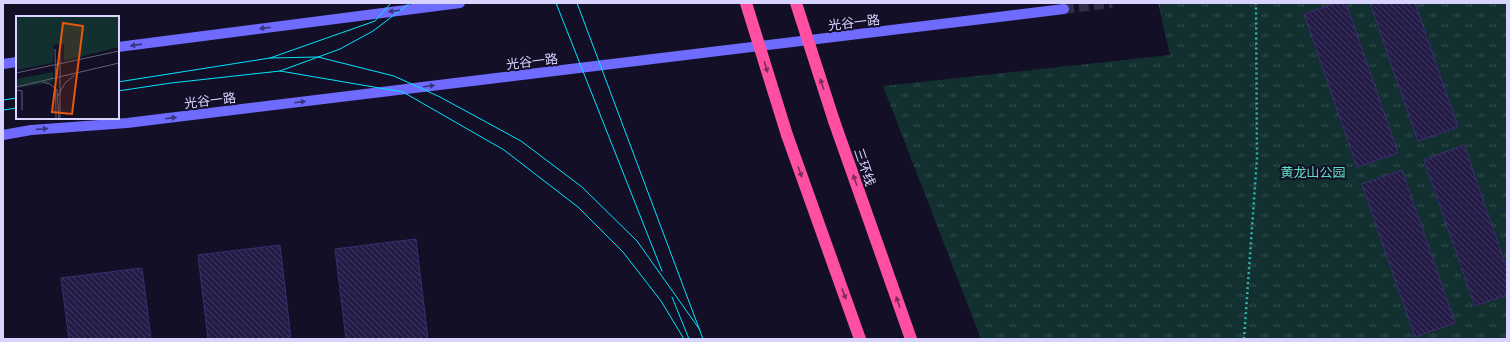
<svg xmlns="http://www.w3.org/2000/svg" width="1510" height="342" viewBox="0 0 1510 342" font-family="'DM Sans','Noto Sans SC',sans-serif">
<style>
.park{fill:url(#park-tufts)}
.building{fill:url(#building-back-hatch);stroke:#3b2d73}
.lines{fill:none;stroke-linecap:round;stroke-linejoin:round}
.secondary-tunnel{stroke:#312d47;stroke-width:10;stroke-dasharray:10 5;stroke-linecap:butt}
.path{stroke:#2fb8b0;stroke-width:2.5;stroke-dasharray:2 3;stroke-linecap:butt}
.secondary{stroke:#6f6bff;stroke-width:10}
.highway{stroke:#ff4fa3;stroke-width:12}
.tram{stroke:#00e5ff;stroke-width:1}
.highway-bridge{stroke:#ff4fa3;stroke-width:12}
.oneway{fill:#38347d}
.oneway2{fill:#7d2c5e}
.labels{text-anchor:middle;stroke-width:4;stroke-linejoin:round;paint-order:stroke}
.street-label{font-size:13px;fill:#d9d4ff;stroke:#130f26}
.park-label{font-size:13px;fill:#5fe0c0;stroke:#130f26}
.inset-road{fill:none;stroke:#625e7d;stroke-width:1}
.view{fill:#e8590c;fill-opacity:0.15;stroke:#e8590c;stroke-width:2}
.inset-edge{fill:none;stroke:#d9d4ff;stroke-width:2}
</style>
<defs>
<pattern id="park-tufts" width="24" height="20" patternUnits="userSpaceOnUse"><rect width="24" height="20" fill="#12302f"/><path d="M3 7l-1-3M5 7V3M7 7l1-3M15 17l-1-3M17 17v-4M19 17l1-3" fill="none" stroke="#344d4e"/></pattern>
<pattern id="building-back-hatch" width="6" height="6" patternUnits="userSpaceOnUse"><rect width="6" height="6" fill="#241b47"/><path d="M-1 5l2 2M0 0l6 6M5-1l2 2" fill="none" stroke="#433b63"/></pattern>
</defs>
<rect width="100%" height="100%" fill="#130f26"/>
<polygon class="park" points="1158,3 1507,3 1507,339 981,339 883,86 1170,55"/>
<g class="building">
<polygon points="1336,3 1346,3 1398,153 1357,167 1304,14"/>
<polygon points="1370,3 1415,3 1458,127 1418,141"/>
<polygon points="1464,145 1507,269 1507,295 1475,306 1424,160"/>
<polygon points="1402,170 1455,323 1415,337 1362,184"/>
<polygon points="416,239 428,339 346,339 335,249"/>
<polygon points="280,245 291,339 208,339 198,255"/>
<polygon points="142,268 151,339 69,339 61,278"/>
</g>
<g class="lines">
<polyline class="secondary-tunnel" points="1064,9 1112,3"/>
<polyline class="path" points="1244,339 1257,158 1256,3"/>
<g class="secondary">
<polyline points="118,47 460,3"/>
<polyline points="3,64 17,62"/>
<polyline points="3,135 31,130 127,123 1064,9"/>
</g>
<g class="highway">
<polyline points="834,121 911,339"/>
<polyline points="787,135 860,339"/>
</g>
<g class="tram">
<polyline points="556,3 662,271"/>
<polyline points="577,3 703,339"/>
<polyline points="270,58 318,57 394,76 440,97 521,141 582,187 637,241 700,330"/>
<polyline points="280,71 403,92 504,150 578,207 623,252 661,301 684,339"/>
<polyline points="118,82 270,58 375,21 391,3"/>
<polyline points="118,91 171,83 280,71 340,49 373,31 410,3"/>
<polyline points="3,100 17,98"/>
<polyline points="3,110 17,108"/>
<polyline points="672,297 689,339"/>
</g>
<g class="highway-bridge">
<polyline points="746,3 787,135"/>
<polyline points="796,3 834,121"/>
</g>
</g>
<defs><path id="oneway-solid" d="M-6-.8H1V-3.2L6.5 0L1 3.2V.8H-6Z"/></defs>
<g class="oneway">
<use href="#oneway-solid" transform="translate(394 11) rotate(173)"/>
<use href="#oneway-solid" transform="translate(265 28) rotate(173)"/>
<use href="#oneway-solid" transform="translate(136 45) rotate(172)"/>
<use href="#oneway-solid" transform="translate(429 86) rotate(-7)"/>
<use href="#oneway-solid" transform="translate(300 102) rotate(-7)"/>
<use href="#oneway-solid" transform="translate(171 118) rotate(-7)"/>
<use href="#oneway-solid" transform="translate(42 129) rotate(-4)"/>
</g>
<g class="oneway2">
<use href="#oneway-solid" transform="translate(766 67) rotate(73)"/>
<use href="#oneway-solid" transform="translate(822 84) rotate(-108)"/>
<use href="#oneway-solid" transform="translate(800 172) rotate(70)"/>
<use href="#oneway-solid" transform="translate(855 180) rotate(-109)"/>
<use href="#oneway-solid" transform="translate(844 294) rotate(70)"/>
<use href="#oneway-solid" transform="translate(898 302) rotate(-109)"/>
</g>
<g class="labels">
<g class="street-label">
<text transform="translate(854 22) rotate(-7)" y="5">光谷一路</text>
<text transform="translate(532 61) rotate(-7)" y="5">光谷一路</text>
<text transform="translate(210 100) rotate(-7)" y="5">光谷一路</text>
<text transform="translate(865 167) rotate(71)" y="5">三环线</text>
</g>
<g class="park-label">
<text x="1313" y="177">黄龙山公园</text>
</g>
</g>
<g transform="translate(16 16)">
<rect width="103" height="103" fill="#130f26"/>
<path d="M0,0H103V31L48,45V28L38,29L37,47L0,54ZM37,56V66L0,72V63Z" fill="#12302f"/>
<path class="inset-road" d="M39,33L40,103M0,57L103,35M27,66L34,68L41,74L43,103M0,71L103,47M0,74L6,75V94M42,80L49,67L59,59M44,103V33"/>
<path class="view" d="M47,7L67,10L56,98L36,96Z"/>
<rect width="103" height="103" class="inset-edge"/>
</g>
<rect width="1510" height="342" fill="none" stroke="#d9d4ff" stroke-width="8"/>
</svg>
